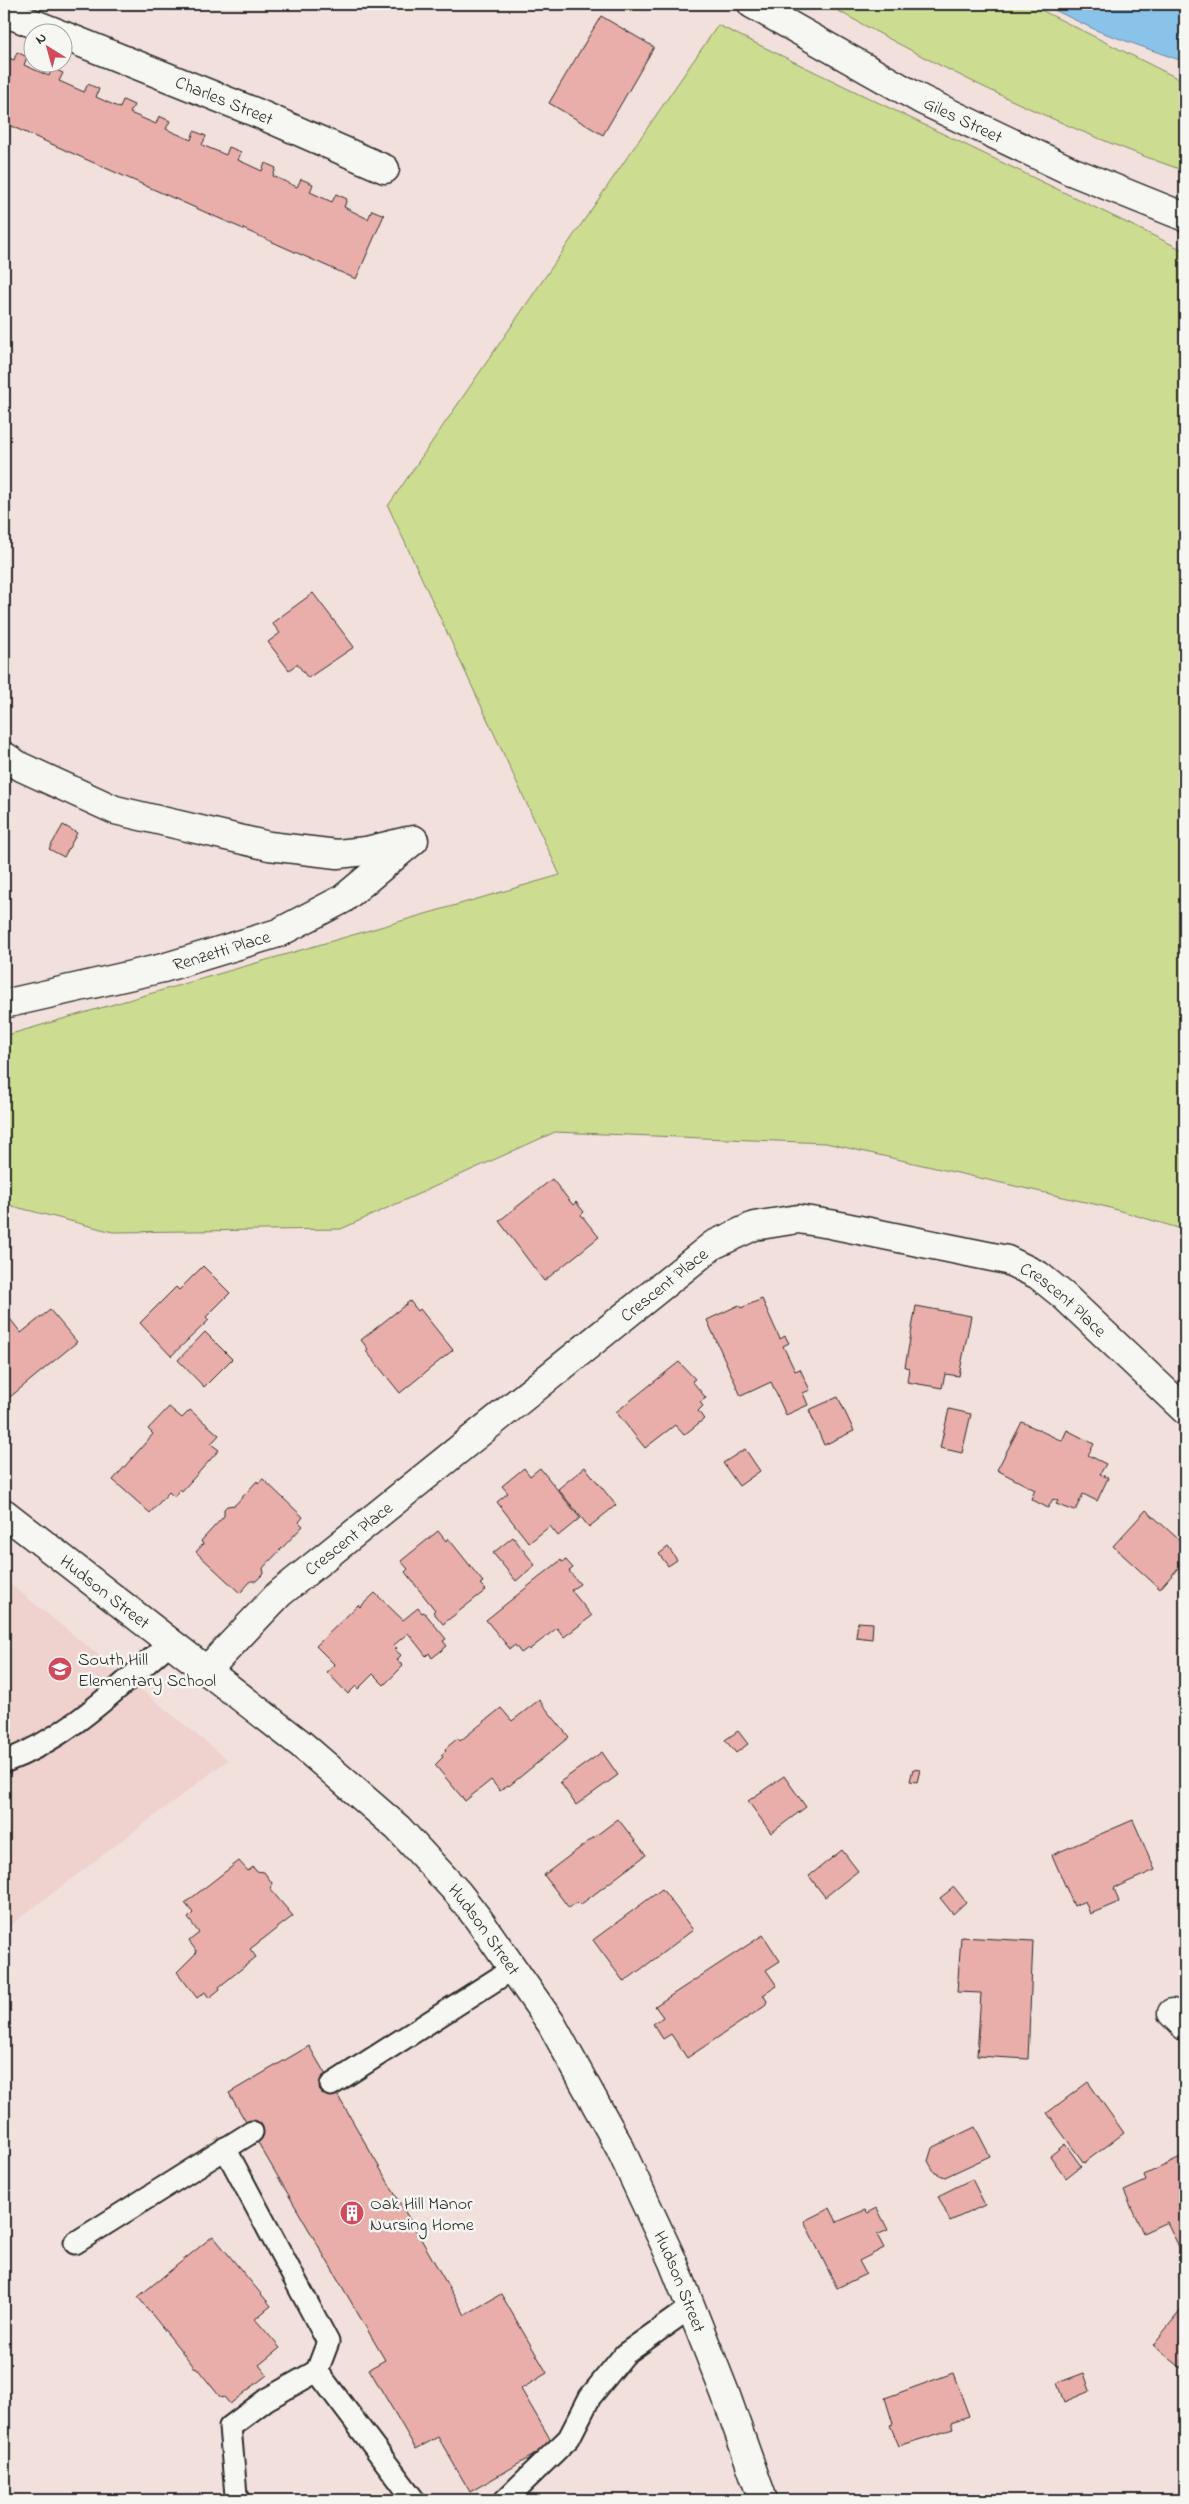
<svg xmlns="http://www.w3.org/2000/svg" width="1189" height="2504" viewBox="0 0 1189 2504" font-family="'Indie Flower',sans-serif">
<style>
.built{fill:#efd1cd}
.green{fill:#ccdd91;stroke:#7c845e}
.water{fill:#8ac3e9;stroke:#64869d}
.building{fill:#e9aeaa;stroke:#2b2b2b}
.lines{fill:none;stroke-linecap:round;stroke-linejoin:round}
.service-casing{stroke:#2b2b2b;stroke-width:25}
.minor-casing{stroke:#2b2b2b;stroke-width:31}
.tertiary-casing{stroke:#2b2b2b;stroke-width:31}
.service{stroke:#f6f6f2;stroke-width:21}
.minor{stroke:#f6f6f2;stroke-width:28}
.tertiary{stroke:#f6f6f2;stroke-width:28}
.labels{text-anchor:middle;stroke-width:5;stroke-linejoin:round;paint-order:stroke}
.street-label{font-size:18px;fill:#2b2b2b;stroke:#f6f6f2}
.poi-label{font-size:18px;fill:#2b2b2b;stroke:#f6f6f2;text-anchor:start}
</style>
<rect width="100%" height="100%" fill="#f2e0dc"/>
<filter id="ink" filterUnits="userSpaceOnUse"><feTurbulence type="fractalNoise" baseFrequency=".02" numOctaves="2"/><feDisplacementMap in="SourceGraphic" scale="10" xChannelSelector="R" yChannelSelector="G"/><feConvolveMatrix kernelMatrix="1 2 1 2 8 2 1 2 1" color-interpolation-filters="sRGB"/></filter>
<g filter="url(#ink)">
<polygon class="built" points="4,1579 228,1760 4,1930"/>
<g class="green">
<path d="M826,4H1029L1185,82V171C1061,128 941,69 826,4Z"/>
<polygon points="718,25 1185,251 1185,1230 1107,1207 826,1143 555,1132 341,1229 113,1232 4,1204 4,1036 560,875 388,506"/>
</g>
<polygon class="water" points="1042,4 1185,4 1185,62 1098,31"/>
<g class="building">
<polygon points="601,16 654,47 603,135 549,103"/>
<polygon points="17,52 27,57 24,65 49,76 52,68 63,73 59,81 84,92 88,84 99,89 96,97 120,108 123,100 134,105 130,113 156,124 159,116 170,121 166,129 191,140 194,131 206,136 202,145 226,155 229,147 241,152 238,160 262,171 265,163 276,168 273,176 297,187 301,179 313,184 310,192 332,202 336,194 347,199 344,207 368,219 372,210 384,215 356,279 4,123 4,56 14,60"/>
<polygon points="313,593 354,647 308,678 297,664 289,670 268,642 280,633 272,623"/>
<polygon points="63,825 77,833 64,857 49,849"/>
<polygon points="552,1179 573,1205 576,1202 584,1212 581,1215 599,1237 544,1281 499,1221"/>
<polygon points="203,1266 230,1293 206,1317 209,1320 171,1356 140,1323 176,1287 179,1290"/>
<polygon points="762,1299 780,1339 785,1336 789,1343 783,1346 795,1371 800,1369 810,1390 803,1393 808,1405 786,1415 771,1382 741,1396 707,1320 739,1305 741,1308"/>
<polygon points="410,1301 418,1311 420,1309 453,1350 400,1393 366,1351 368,1349 361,1340"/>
<polygon points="916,1306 971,1316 959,1376 945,1374 942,1388 907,1382 909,1368 905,1367"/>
<polygon points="50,1310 77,1342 10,1397 4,1389 4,1311 21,1333"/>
<polygon points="205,1332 232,1359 204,1387 178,1360"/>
<polygon points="679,1362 695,1379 692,1381 706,1398 700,1402 703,1406 698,1411 704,1419 684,1435 675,1425 645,1448 616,1412"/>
<polygon points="838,1397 854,1431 824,1445 809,1410"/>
<polygon points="169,1407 182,1418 190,1410 219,1435 211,1444 219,1450 182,1491 180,1489 174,1497 169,1492 150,1513 113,1480 153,1434 148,1429"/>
<polygon points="949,1409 971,1414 962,1453 940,1448"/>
<polygon points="1022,1422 1062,1441 1067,1430 1094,1444 1088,1455 1106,1464 1100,1474 1108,1478 1097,1501 1083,1494 1075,1511 1056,1504 1058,1501 1053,1499 1048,1508 1031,1499 1035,1490 997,1470"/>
<polygon points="745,1449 760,1471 739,1486 723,1463"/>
<polygon points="585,1467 616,1505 589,1527 558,1489"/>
<polygon points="524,1468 530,1476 540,1468 580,1518 558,1536 550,1526 529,1543 497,1502 508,1493 502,1486"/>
<polygon points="263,1479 303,1517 299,1522 303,1526 263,1568 264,1573 256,1581 251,1581 240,1593 196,1552 203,1544 201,1541 224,1516 224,1509 227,1506 235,1505 257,1481 258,1483"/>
<polygon points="1146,1510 1185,1545 1185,1560 1160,1589 1113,1546"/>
<polygon points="438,1531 446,1541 448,1538 483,1582 480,1584 486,1590 443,1624 433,1612 435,1610 405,1572 408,1569 401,1561"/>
<polygon points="513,1537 535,1565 516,1581 493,1553"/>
<polygon points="668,1547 677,1560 668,1566 659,1554"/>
<polygon points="561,1560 562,1562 566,1560 573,1568 569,1571 580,1584 571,1590 592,1616 564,1637 557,1628 529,1650 528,1648 521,1653 515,1645 510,1649 486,1620"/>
<polygon points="375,1593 403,1620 418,1608 422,1613 424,1612 446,1639 443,1641 447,1646 432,1658 429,1653 426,1656 408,1633 394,1645 397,1648 395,1650 401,1655 397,1660 403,1666 384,1685 373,1674 358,1689 356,1686 348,1694 327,1672 335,1665 316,1646 358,1605 360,1607"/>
<polygon points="858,1622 873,1623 872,1639 856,1637"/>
<polygon points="539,1700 569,1737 509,1786 508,1785 500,1791 491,1780 465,1801 435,1765 443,1757 441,1755 446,1751 445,1749 458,1738 460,1741 501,1708 512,1721"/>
<polygon points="738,1731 748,1744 736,1753 725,1740"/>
<polygon points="602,1752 618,1775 576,1805 560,1782"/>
<polygon points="913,1769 920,1770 917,1782 910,1781"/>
<polygon points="784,1776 806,1807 771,1833 748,1801"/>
<polygon points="618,1819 646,1855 580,1905 577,1902 569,1908 544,1875"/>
<polygon points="1133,1820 1155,1870 1114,1888 1119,1902 1090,1914 1085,1901 1074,1906 1052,1855"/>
<polygon points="842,1850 858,1871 825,1897 809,1876"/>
<polygon points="239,1861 248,1871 253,1867 256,1871 264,1872 272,1883 271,1890 293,1916 250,1949 256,1957 219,1987 220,1989 209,1998 205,1992 197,1998 177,1972 197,1952 189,1941 199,1933 188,1918 193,1913 185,1903"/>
<polygon points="954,1887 966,1902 953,1914 940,1898"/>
<polygon points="662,1889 693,1930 624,1982 593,1940"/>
<polygon points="763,1935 780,1961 766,1970 777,1986 763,1995 767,2001 765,2006 687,2058 671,2034 663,2039 653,2024 663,2017 655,2006"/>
<polygon points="961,1937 1033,1941 1028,2059 977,2056 981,1993 957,1992"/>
<polygon points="309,2046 465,2315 501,2294 547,2373 521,2389 553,2444 470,2492 438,2437 416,2449 369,2369 385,2360 229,2093"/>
<polygon points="1088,2082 1124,2133 1084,2163 1047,2113"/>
<polygon points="975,2127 990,2156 945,2177 935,2173 928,2161 932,2148"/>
<polygon points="1065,2144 1081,2166 1066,2178 1050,2156"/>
<polygon points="1185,2156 1185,2252 1182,2253 1167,2222 1143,2233 1124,2191 1146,2181 1144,2175"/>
<polygon points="972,2179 985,2205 950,2221 938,2196"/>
<polygon points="830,2208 837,2222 865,2210 868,2213 877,2208 888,2230 877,2235 884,2248 859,2261 866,2274 837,2288 804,2221"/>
<polygon points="213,2236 271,2306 255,2319 280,2348 259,2365 267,2375 230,2404 224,2397 221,2398 196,2367 195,2368 138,2297"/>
<polygon points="1185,2305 1185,2371 1153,2345"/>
<polygon points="953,2373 969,2416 951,2422 953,2429 899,2446 890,2425 893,2424 885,2398"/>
<polygon points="1084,2373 1090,2391 1064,2402 1057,2383"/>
</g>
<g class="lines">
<defs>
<g id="service">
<path d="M4,1762C69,1738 118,1687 170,1643"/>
<polyline points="331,2085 514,1968"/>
<polyline points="225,2148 328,2342 317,2371 414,2500"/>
<polyline points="75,2243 252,2132"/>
<polyline points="240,2500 236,2495 230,2427 267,2399 317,2371"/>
<polyline points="505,2500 569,2438 590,2397 625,2354 691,2307"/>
</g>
<g id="minor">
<polyline points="4,12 55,32"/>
<path id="s1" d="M62,35L257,113L385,169"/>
<polyline points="4,756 19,766 115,810 269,846 337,854 366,851 407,841"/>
<path id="s2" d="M4,1004L163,968L278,933L343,899L414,840"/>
<path id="s3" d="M206,1671L279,1594L713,1245L754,1226L798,1219L830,1224L1007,1260L1038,1275L1064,1296L1185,1410"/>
<polyline points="1172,2013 1185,2026"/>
</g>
<g id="tertiary">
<path id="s4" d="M752,4L922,100L1071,171L1185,217"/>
<path id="s5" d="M4,1513L301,1744L398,1828L458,1893L479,1920L551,2023L620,2148L673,2262L725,2393L763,2500"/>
</g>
</defs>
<use href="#service" class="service-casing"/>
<use href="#minor" class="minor-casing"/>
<use href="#tertiary" class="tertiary-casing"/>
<use href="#service" class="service"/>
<use href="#minor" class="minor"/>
<use href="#tertiary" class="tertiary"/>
</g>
</g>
<defs>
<symbol id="school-disc" viewBox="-11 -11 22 22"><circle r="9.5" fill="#d1495b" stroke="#f6f6f2"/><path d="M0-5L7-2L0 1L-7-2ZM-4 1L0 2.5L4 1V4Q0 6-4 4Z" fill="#fff"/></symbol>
<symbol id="building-disc" viewBox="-11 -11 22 22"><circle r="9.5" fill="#d1495b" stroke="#f6f6f2"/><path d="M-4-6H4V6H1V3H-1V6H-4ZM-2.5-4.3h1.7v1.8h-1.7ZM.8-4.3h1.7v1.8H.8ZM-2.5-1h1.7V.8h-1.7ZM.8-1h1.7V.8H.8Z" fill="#fff"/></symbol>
</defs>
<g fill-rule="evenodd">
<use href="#school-disc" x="46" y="1655" width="28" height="28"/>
<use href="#building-disc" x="338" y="2199" width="28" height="28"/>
</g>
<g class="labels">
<g class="street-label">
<text dy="6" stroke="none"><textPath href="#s1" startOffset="175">Charles Street</textPath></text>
<text dy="6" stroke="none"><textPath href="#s4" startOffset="241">Giles Street</textPath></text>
<text dy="6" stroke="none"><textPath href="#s2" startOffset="224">Renzetti Place</textPath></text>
<text dy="6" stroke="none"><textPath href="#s3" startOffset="600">Crescent Place</textPath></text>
<text dy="6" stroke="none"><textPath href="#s3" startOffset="1035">Crescent Place</textPath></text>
<text dy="6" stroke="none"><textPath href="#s3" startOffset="195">Crescent Place</textPath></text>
<text dy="6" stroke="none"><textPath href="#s5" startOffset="128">Hudson Street</textPath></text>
<text dy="6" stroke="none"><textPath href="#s5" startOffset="638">Hudson Street</textPath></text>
<text dy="6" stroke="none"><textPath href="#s5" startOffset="1042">Hudson Street</textPath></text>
</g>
<g class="poi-label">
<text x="78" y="1665">South Hill<tspan x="78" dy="21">Elementary School</tspan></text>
<text x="370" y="2209">Oak Hill Manor<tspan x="370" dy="21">Nursing Home</tspan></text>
</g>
</g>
<rect width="1189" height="2504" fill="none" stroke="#f6f6f2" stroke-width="20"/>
<rect x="10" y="10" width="1169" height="2484" fill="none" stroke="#2b2b2b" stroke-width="2" filter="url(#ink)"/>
<g transform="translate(48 48) rotate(323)"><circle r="24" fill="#f6f6f2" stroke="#a5a5a2"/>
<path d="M0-4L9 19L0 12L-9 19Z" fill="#d1495b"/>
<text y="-8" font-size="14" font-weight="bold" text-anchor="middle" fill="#2b2b2b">N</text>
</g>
</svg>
